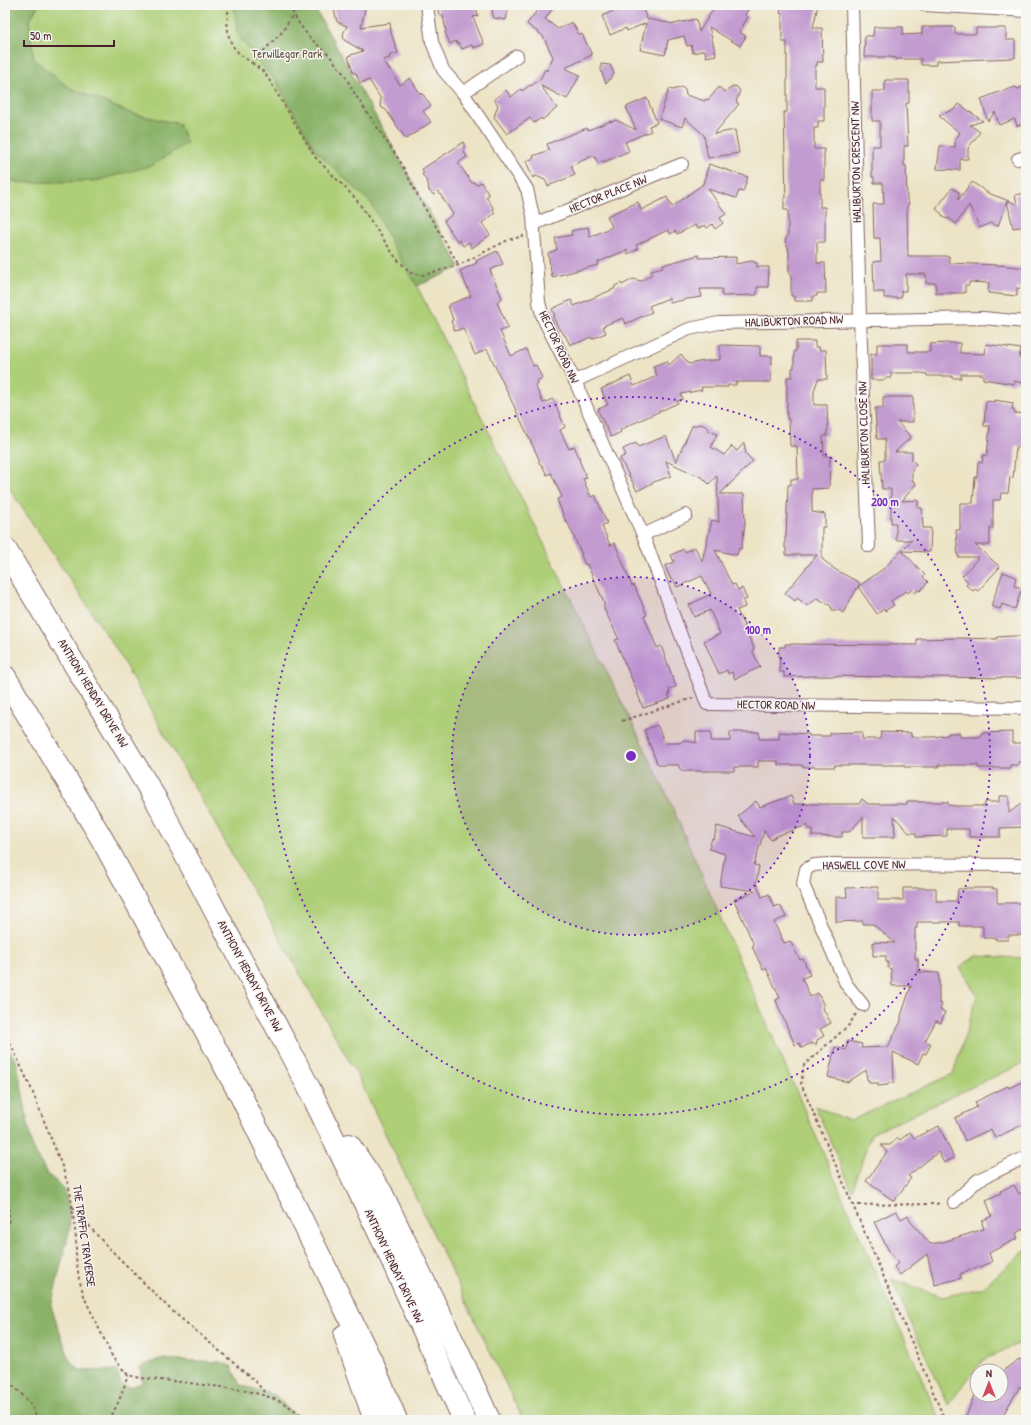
<svg xmlns="http://www.w3.org/2000/svg" width="1031" height="1425" viewBox="0 0 1031 1425" font-family="'Patrick Hand',sans-serif">
<style>
.green{fill:#aecf78;stroke:#7c7752}
.forest{fill:#8ab268;stroke:#6a684a}
.building{fill:#c29bd0}
.lines{fill:none;stroke-linecap:round;stroke-linejoin:round}
.minor-casing{stroke:#836461;stroke-width:14}
.motorway-casing{stroke:#836461;stroke-width:24}
.path{stroke:#836461;stroke-width:2;stroke-dasharray:3 3;stroke-linecap:butt}
.minor{stroke:#fff;stroke-width:12}
.motorway{stroke:#fff;stroke-width:22}
.ring{fill:none;stroke:#7b2cbf;stroke-width:2;stroke-dasharray:2 4}
.labels{text-anchor:middle;stroke-width:3;stroke-linejoin:round;paint-order:stroke}
.park-label{font-size:12px;fill:#685442;stroke:#f6f6f2}
.street-label{font-size:12px;fill:#4a1f2b;stroke:#f6f6f2}
.centre{fill:#7b2cbf;stroke:#f6f6f2;stroke-width:2}
.ring-label{font-size:12px;text-anchor:middle;font-weight:bold;fill:#7b2cbf;stroke:#f6f6f2;stroke-width:3;stroke-linejoin:round;paint-order:stroke}
</style>
<rect width="100%" height="100%" fill="#f6f6f2"/>
<filter id="ink" filterUnits="userSpaceOnUse"><feTurbulence type="fractalNoise" baseFrequency=".025" numOctaves="2"/><feDisplacementMap in="SourceGraphic" scale="8" xChannelSelector="R" yChannelSelector="G"/><feConvolveMatrix kernelMatrix="1 2 1 2 8 2 1 2 1" color-interpolation-filters="sRGB"/></filter>
<filter id="wash" filterUnits="userSpaceOnUse"><feTurbulence type="fractalNoise" baseFrequency=".012" numOctaves="4" result="noise"/><feDisplacementMap in="SourceGraphic" scale="16" xChannelSelector="R" yChannelSelector="G"/><feGaussianBlur stdDeviation="0.9" result="paint"/><feColorMatrix in="noise" values="0 0 0 0 0 0 0 0 0 0 0 0 0 0 0 0 0 1.4 0 .05"/><feComposite in="paint" operator="in"/></filter>
<g filter="url(#wash)">
<rect width="100%" height="100%" fill="#ede4c6"/>
<g class="green">
<polygon points="40,5 313,5 460,267 417,286 662,784 940,1420 523,1420 356,1073 116,649 5,482 5,179 22,183 179,124 130,113 68,87 34,60 29,21 38,6"/>
<polygon points="976,956 1026,958 1026,1062 871,1134 852,1191 815,1106 850,1121 953,1074 977,996 960,967"/>
<polygon points="1026,1250 1026,1340 983,1360 948,1405 891,1279 942,1297 982,1288"/>
</g>
<g class="forest">
<polygon points="5,5 40,5 37,6 29,21 34,60 68,87 130,113 179,124 187,143 153,165 96,181 22,183 5,179"/>
<polygon points="234,5 313,5 460,267 417,286 392,244 371,203 315,150 276,81 257,61 237,33"/>
<polygon points="5,1046 7,1047 17,1062 32,1146 47,1174 63,1187 69,1207 70,1228 51,1306 70,1361 81,1371 116,1370 122,1385 130,1387 142,1383 140,1367 160,1359 221,1362 231,1366 240,1385 275,1395 299,1420 5,1420"/>
</g>
<g id="blocks">
<g class="building">
<polygon points="333,5 366,5 361,27 390,23 391,33 398,53 389,56 390,58 383,60 400,85 410,78 421,95 422,93 431,106 423,111 431,122 406,139 386,110 381,107 380,103 381,99 369,80 360,83 356,73 353,73 348,56 363,51 344,40 343,34 347,26 337,22"/>
<polygon points="437,5 476,5 478,16 473,17 484,44 473,48 472,45 462,49 459,43 457,44 456,41 450,44 445,32 446,31 443,15 439,15"/>
<polygon points="494,5 509,5 506,20 494,18 492,12"/>
<polygon points="541,5 555,5 545,19 558,29 572,22 579,35 582,34 592,55 565,68 580,75 567,99 541,86 557,108 542,120 541,118 534,123 530,118 507,134 494,117 498,105 494,99 506,90 511,97 521,89 522,91 530,85 531,86 541,78 545,69 547,71 553,57 543,36 527,24"/>
<polygon points="627,5 641,5 647,19 674,24 696,19 699,32 716,5 739,5 748,10 745,15 748,17 739,32 746,36 740,46 709,27 716,55 706,57 705,50 693,53 691,45 687,46 684,36 668,40 665,55 640,50 646,23 627,31 626,28 610,35 602,16"/>
<polygon points="782,5 818,5 813,28 822,28 823,62 817,62 817,66 815,66 815,87 824,87 824,121 818,121 818,128 814,128 814,149 824,149 824,180 820,180 820,207 825,207 825,242 817,242 817,263 825,263 826,293 817,293 817,296 813,296 813,301 794,301 794,296 791,296 791,273 789,273 789,253 788,247 785,242 786,238 788,236 788,210 784,210 784,198 786,198 784,112 787,112 787,42 782,42 782,14 780,13"/>
<polygon points="874,27 903,27 903,35 922,34 922,27 955,27 955,34 976,34 976,28 1006,28 1006,40 1015,40 1015,58 936,61 936,65 921,65 921,59 896,59 896,58 890,57 864,57 865,36 873,36"/>
<polygon points="601,64 610,65 614,74 606,84 601,70"/>
<polygon points="885,80 909,80 909,103 906,103 908,146 904,146 904,166 906,165 907,200 909,203 907,207 908,256 949,256 949,263 999,265 1026,268 1026,289 1017,288 1017,296 988,293 989,283 969,282 969,285 965,285 965,293 936,293 936,283 926,283 926,274 906,274 906,291 901,291 901,298 884,298 884,292 874,292 873,262 881,261 880,238 874,238 873,204 884,204 883,183 874,183 874,177 872,177 872,146 880,146 880,121 872,121 872,91 885,91"/>
<polygon points="734,86 737,87 740,91 736,102 739,104 714,134 735,130 739,153 708,158 704,135 685,118 682,127 659,119 669,89 673,90 682,87 685,90 686,95 705,101 706,99 708,100 719,87 725,92"/>
<polygon points="1026,86 1026,123 1017,126 1015,119 999,125 995,112 988,121 981,99 999,92 1016,87 1017,89"/>
<polygon points="647,98 657,123 649,126 651,131 625,142 629,151 604,162 604,161 598,163 594,155 571,166 575,175 548,186 545,180 536,176 533,178 526,161 534,158 533,156 549,150 547,144 587,128 588,130 611,121 611,122 616,120 636,130 626,107"/>
<polygon points="959,104 983,121 970,125 980,132 968,148 968,159 960,159 960,170 937,169 940,146 955,147 955,140 960,133 939,116 956,108"/>
<polygon points="464,142 464,152 467,157 458,163 472,183 474,182 476,185 481,182 489,195 486,197 494,209 493,210 495,213 482,223 490,235 472,248 469,242 463,246 459,240 457,241 444,221 453,214 438,191 434,195 429,191 428,183 422,174 424,173 422,169"/>
<polygon points="709,164 748,177 743,192 739,191 736,198 708,189 726,214 720,218 723,223 715,229 712,224 707,228 705,225 697,229 695,225 677,234 675,231 670,234 668,230 636,245 638,249 628,254 627,250 598,262 598,265 552,277 548,253 557,250 555,238 572,235 571,231 588,227 590,237 612,227 607,216 638,202 641,210 667,197 672,207 703,184"/>
<polygon points="972,182 988,193 1017,204 1015,195 1026,193 1026,226 1013,228 1007,201 998,226 990,223 980,228 969,205 956,224 950,219 944,218 941,213 936,209 952,188 959,192 958,200"/>
<polygon points="497,251 503,264 490,270 502,298 497,302 508,328 500,331 511,356 526,349 533,366 536,365 542,378 537,381 538,384 535,385 543,403 553,399 565,427 560,430 569,449 574,446 580,459 579,460 587,478 583,479 591,497 595,495 607,523 602,526 610,545 615,543 632,586 634,585 647,615 644,616 657,648 661,646 666,659 676,687 669,689 670,693 668,693 670,699 643,708 636,689 615,640 619,639 604,609 604,602 587,564 585,565 581,555 582,555 567,521 566,522 557,499 562,497 551,473 547,475 542,465 539,463 539,459 487,349 475,355 463,328 455,331 451,321 453,320 448,305 471,296 460,271 477,263 476,261"/>
<polygon points="699,255 699,258 736,257 736,264 751,261 757,263 757,267 769,267 768,287 757,287 757,295 722,296 722,289 700,289 702,297 687,299 670,303 669,298 649,306 652,312 625,324 623,318 603,326 606,333 592,339 591,337 577,343 576,342 570,345 565,335 564,335 561,330 560,331 553,317 555,316 552,309 571,300 574,306 614,289 615,286 621,283 622,285 633,279 641,281 652,274 651,270 663,267 662,265"/>
<polygon points="796,341 815,341 815,347 819,347 819,350 826,350 827,379 818,379 814,391 814,405 827,405 828,430 827,430 827,436 823,436 824,456 830,456 829,488 812,489 812,512 825,514 825,527 822,527 822,559 836,570 860,583 843,613 839,610 832,610 831,606 817,598 808,606 797,598 795,601 785,593 817,555 786,555 786,548 785,548 785,537 786,537 788,485 791,485 791,479 798,479 797,446 790,446 789,419 787,419 787,377 792,377 792,368 794,368 794,351 796,351"/>
<polygon points="947,343 960,343 960,353 985,354 986,344 1021,349 1019,358 1026,360 1023,383 1014,381 1014,384 983,379 983,374 961,374 961,378 952,378 952,376 927,376 927,374 921,373 891,373 891,378 885,378 885,380 871,380 871,354 877,354 877,344 908,344 908,352 930,352 930,344"/>
<polygon points="720,345 760,346 760,356 772,356 771,382 736,382 736,385 728,385 728,387 701,387 702,390 681,394 683,399 677,401 678,403 632,424 620,430 621,432 611,437 598,411 599,411 598,409 608,405 601,389 630,376 634,386 657,376 653,366 667,361 669,365 681,354 689,364 704,361 712,361 712,360 720,360"/>
<polygon points="883,397 913,397 913,422 897,422 911,437 895,452 912,452 912,460 916,464 912,469 912,480 916,484 902,501 918,500 918,508 922,508 923,528 931,528 930,552 902,551 925,575 923,577 928,582 920,591 918,590 915,593 911,590 908,593 906,591 891,601 894,605 885,611 884,609 877,614 858,587 883,569 912,540 896,540 896,523 891,523 891,489 882,489 880,460 885,460 885,439 877,439 875,408 883,408"/>
<polygon points="994,400 1013,403 1012,409 1014,409 1014,413 1026,414 1026,429 1024,447 1016,447 1013,478 1010,477 1008,493 1001,493 1000,500 993,500 993,528 990,528 990,545 975,545 1000,567 978,591 975,589 973,591 966,585 968,582 962,576 979,557 958,557 956,530 960,530 960,503 973,503 975,477 977,477 978,462 982,463 983,455 987,456 990,426 984,426 986,401 994,402"/>
<polygon points="701,424 709,428 708,430 717,434 711,447 724,455 732,446 737,451 744,443 746,454 753,461 720,494 744,494 745,524 741,549 739,548 737,555 715,550 732,585 735,584 738,590 742,588 747,599 743,601 745,607 737,610 754,648 753,652 760,667 735,679 732,672 728,674 727,670 719,674 704,641 720,634 710,610 694,617 689,605 711,594 702,576 677,587 673,579 671,580 665,566 674,562 671,555 684,549 685,552 695,547 702,561 712,520 719,522 717,475 709,484 703,478 666,461 671,476 654,482 637,491 620,458 626,455 623,449 636,443 638,447 666,436 676,462 692,426"/>
<polygon points="1003,572 1016,577 1014,586 1022,588 1015,609 1002,604 1000,609 991,606"/>
<polygon points="1012,636 1024,636 1024,639 1026,639 1026,678 813,676 784,677 784,672 780,672 779,647 785,647 785,644 917,645 917,639 959,638 997,639 997,637"/>
<polygon points="657,725 665,743 680,743 683,740 696,743 696,732 711,732 711,741 730,741 730,732 759,732 759,739 779,739 779,732 809,734 809,736 830,736 830,733 862,732 862,739 880,739 881,732 911,733 911,737 932,737 948,735 948,733 960,733 960,737 981,737 981,733 1012,732 1012,743 1026,743 1026,762 1018,762 1018,765 1010,765 1010,768 978,768 978,765 938,765 939,767 904,767 904,765 835,765 835,767 802,767 802,765 778,765 778,761 758,761 758,767 734,767 734,771 683,771 679,768 679,765 659,765 657,763 644,730"/>
<polygon points="791,796 794,804 859,804 862,799 868,804 907,804 907,801 918,801 918,802 948,802 948,805 955,806 985,806 985,802 999,802 999,796 1009,796 1009,813 1026,800 1026,827 1000,828 1000,837 969,837 969,829 947,829 947,836 916,837 916,833 909,833 894,816 895,837 863,837 863,817 849,832 842,832 842,837 812,836 812,829 808,829 808,825 776,836 771,840 764,831 754,865 759,866 756,883 762,897 769,894 774,907 780,905 786,917 774,922 784,943 790,941 800,960 803,959 810,975 802,978 810,997 818,993 824,1006 822,1007 831,1023 820,1029 824,1036 817,1040 816,1045 811,1043 802,1048 799,1043 795,1045 778,1006 776,1000 780,998 766,968 763,970 752,946 754,945 734,900 756,891 720,886 725,854 709,849 712,838 714,839 717,826 755,837 738,816 756,801 760,807"/>
<polygon points="878,887 878,900 903,900 903,888 936,888 936,901 957,901 958,889 965,889 965,888 993,888 993,889 997,889 997,903 1026,903 1026,930 1023,930 1023,935 1008,935 1008,940 996,940 996,938 983,938 983,926 959,926 959,922 917,922 917,928 915,928 915,959 918,959 918,972 939,973 939,1003 942,1004 940,1010 945,1012 941,1023 936,1021 925,1041 931,1044 926,1054 923,1053 918,1064 893,1052 894,1083 888,1083 888,1085 878,1086 878,1083 869,1083 869,1080 867,1080 866,1070 848,1082 828,1077 835,1047 846,1050 848,1041 862,1044 861,1048 888,1047 901,1021 901,1016 911,986 892,986 891,969 888,968 888,962 886,962 886,956 873,956 873,942 895,943 873,924 863,924 863,921 836,922 836,897 847,897 846,888"/>
<polygon points="1026,1080 1026,1123 995,1138 991,1129 965,1141 955,1118 977,1107 975,1102 1008,1086 1009,1088"/>
<polygon points="939,1126 954,1158 944,1163 938,1152 908,1176 911,1178 894,1201 866,1181 887,1152 881,1145 890,1145 898,1138 900,1140 910,1132 914,1138"/>
<polygon points="1014,1185 1019,1194 1023,1192 1026,1198 1026,1228 1016,1233 1018,1238 989,1253 992,1262 960,1274 961,1278 935,1285 927,1254 900,1275 894,1267 898,1263 890,1253 874,1222 896,1211 901,1219 908,1215 911,1222 930,1244 943,1242 984,1229 982,1223 983,1220 992,1216 986,1200 1001,1193 1000,1191"/>
<polygon points="1026,1356 1026,1394 1020,1386 1000,1420 965,1420 974,1395 1001,1395 1001,1372 1019,1359 1020,1360"/>
</g>
</g>
</g>
<g filter="url(#ink)">
<use href="#blocks" fill-opacity="0" stroke="#836461" stroke-width="1"/>
<g class="lines">
<defs>
<g id="minor">
<polyline points="427,5 432,42 443,70 463,93 527,189 533,216 539,302 543,318 575,381 643,535 707,704 1026,708"/>
<polyline points="852,5 860,319 869,546"/>
<polyline points="925,5 1026,11"/>
<polyline points="463,93 517,56"/>
<polyline points="1018,159 1026,157"/>
<polyline points="534,224 682,164"/>
<polyline points="575,381 689,329 719,323 983,318 1026,322"/>
<polyline points="643,535 686,515"/>
<polyline points="863,1005 846,984 803,884 806,869 814,865 828,864 1026,865"/>
<polyline points="954,1202 978,1180 1026,1157"/>
</g>
<g id="motorway">
<polyline points="5,549 158,803 309,1088 388,1251 464,1420"/>
<polyline points="5,677 102,839 240,1094 373,1365 396,1420"/>
<polyline points="349,1145 381,1192 465,1367 489,1420"/>
<polyline points="345,1335 375,1420"/>
</g>
</defs>
<use href="#minor" class="minor-casing"/>
<use href="#motorway" class="motorway-casing"/>
<g class="path">
<path d="M229,5C227,20 225,39 237,51C241,56 247,59 252,63L283,31L293,14"/>
<polyline points="293,5 293,14 300,25 310,38 329,55 344,74 356,96 400,161 420,200 459,265"/>
<polyline points="252,63 265,73 315,157 356,199 396,258 411,273 424,275 459,265 508,240 524,236"/>
<polyline points="622,721 693,698"/>
<polyline points="856,1014 849,1025 804,1065 801,1084 945,1420"/>
<path d="M5,1032L31,1088L62,1166L70,1191L76,1238V1257L79,1279L85,1299L113,1358L128,1375L140,1378C161,1380 183,1382 204,1385C241,1389 279,1393 307,1420"/>
<path d="M5,1190C8,1202 12,1219 5,1230"/>
<polyline points="852,1205 934,1204 943,1203"/>
<polyline points="73,1207 103,1242 170,1309 256,1382 266,1394"/>
<path d="M5,1376C15,1391 35,1401 36,1420"/>
<path d="M108,1420C118,1407 123,1390 128,1375"/>
</g>
<use href="#minor" class="minor"/>
<use href="#motorway" class="motorway"/>
</g>
</g>
<circle cx="631" cy="756" r="179" fill="#7b2cbf" fill-opacity=".12"/>
<g class="ring">
<circle cx="631" cy="756" r="179"/>
<circle cx="631" cy="756" r="359"/>
</g>
<g class="labels">
<g class="park-label">
<text x="287" y="58">Terwillegar Park</text>
</g>
<g class="street-label">
<text transform="translate(856 162) rotate(-91)" y="4">HALIBURTON CRESCENT NW</text>
<text transform="translate(608 194) rotate(-22)" y="4">HECTOR PLACE NW</text>
<text transform="translate(794 321) rotate(-2)" y="4">HALIBURTON ROAD NW</text>
<text transform="translate(559 347) rotate(65)" y="4">HECTOR ROAD NW</text>
<text transform="translate(864 433) rotate(-92)" y="4">HALIBURTON CLOSE NW</text>
<text transform="translate(93 693) rotate(59)" y="4">ANTHONY HENDAY DRIVE NW</text>
<text transform="translate(776 705) rotate(1)" y="4">HECTOR ROAD NW</text>
<text transform="translate(864 865) rotate(-1)" y="4">HASWELL COVE NW</text>
<text transform="translate(250 976) rotate(62)" y="4">ANTHONY HENDAY DRIVE NW</text>
<text transform="translate(84 1236) rotate(82)" y="4">THE TRAFFIC TRAVERSE</text>
<text transform="translate(394 1266) rotate(65)" y="4">ANTHONY HENDAY DRIVE NW</text>
</g>
</g>
<circle cx="631" cy="756" r="6" class="centre"/>
<g class="ring-label">
<text x="885" y="506">200 m</text>
<text x="758" y="634">100 m</text>
</g>
<rect width="1031" height="1425" fill="none" stroke="#f6f6f2" stroke-width="20"/>
<g transform="translate(989 1383)"><circle r="19" fill="#f6f6f2" stroke="#b1a0a2"/>
<path d="M0-3L7 15L0 10L-7 15Z" fill="#d1495b"/>
<text y="-6" font-size="11" font-weight="bold" text-anchor="middle" fill="#4a1f2b">N</text>
</g>
<path d="M24 40v6h90v-6" fill="none" stroke="#4a1f2b" stroke-width="2"/>
<text x="30" y="40" font-size="12" fill="#4a1f2b" stroke="#f6f6f2" stroke-width="3" paint-order="stroke">50 m</text>
</svg>
